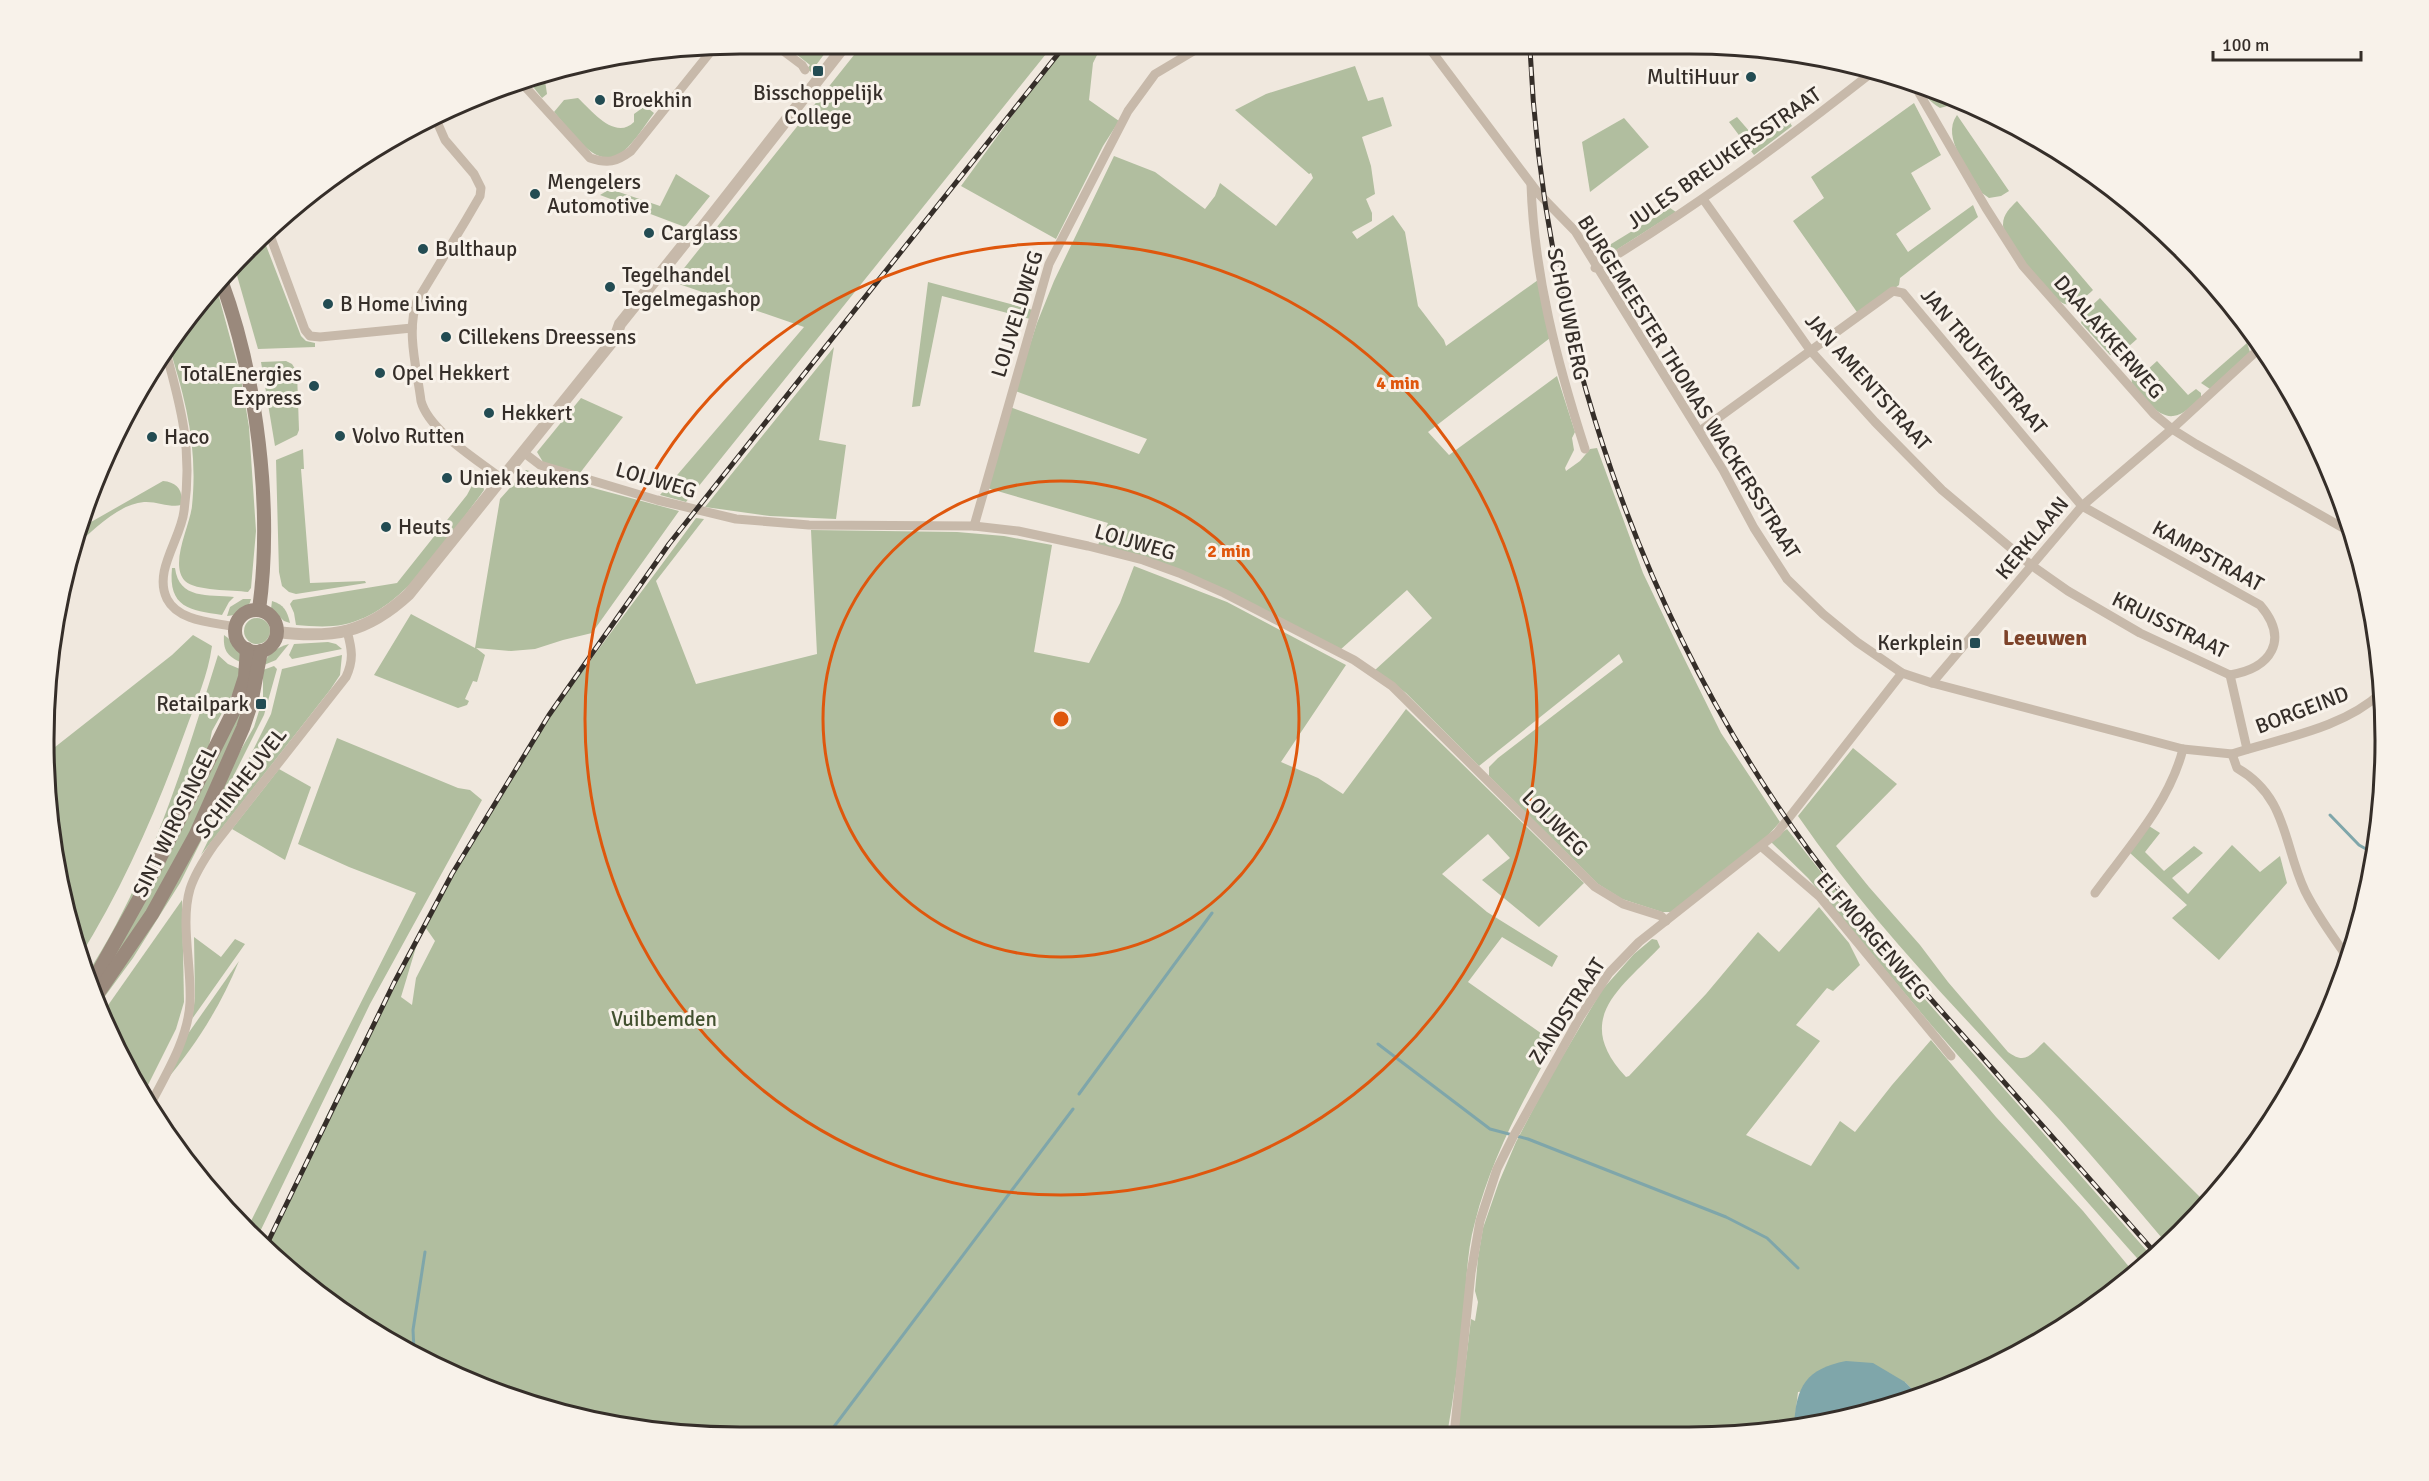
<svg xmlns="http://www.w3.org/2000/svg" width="2429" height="1481" viewBox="0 0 2429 1481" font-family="Signika,sans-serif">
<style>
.green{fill:#b1be9f;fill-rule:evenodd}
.water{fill:#7fa6aa}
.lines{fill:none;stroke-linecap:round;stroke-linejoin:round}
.stream{stroke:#7fa6aa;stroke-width:3}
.minor{stroke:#c7b9aa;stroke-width:9}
.tertiary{stroke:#c7b9aa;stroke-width:12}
.secondary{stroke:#9a897c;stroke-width:14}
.rail-casing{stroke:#352e29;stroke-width:5}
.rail{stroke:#f8f2ea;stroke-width:3;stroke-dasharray:9;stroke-linecap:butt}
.ring{fill:none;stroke:#df570d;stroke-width:3}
.poi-dot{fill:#234c53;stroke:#f8f2ea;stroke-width:2}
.labels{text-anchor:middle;stroke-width:6;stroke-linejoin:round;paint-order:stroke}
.poi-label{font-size:21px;fill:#352e29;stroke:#f8f2ea;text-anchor:start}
.street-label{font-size:21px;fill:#352e29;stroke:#f8f2ea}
.park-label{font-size:21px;fill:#42512f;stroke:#f8f2ea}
.neighbourhood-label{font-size:22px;font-weight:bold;fill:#7d432a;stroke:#f8f2ea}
.rim{fill:none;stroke:#352e29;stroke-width:3}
.centre{fill:#df570d;stroke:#f8f2ea;stroke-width:3}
.ring-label{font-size:18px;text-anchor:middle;font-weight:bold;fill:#df570d;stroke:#f8f2ea;stroke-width:6;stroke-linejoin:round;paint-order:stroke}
</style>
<rect width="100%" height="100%" fill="#f0e8de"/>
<g class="green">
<polygon points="828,49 811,72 807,69 810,65 791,50"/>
<polygon points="1050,49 686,502 660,495 804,327 673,282 858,50"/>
<polygon points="1065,49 1100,49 1093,63 1089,100 1119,121 1103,146 1056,239 961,186 1040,78"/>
<polygon points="1355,66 1368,101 1383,97 1392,126 1362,137 1371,166 1375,194 1366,199 1372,213 1372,221 1352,232 1357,239 1393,215 1405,232 1418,306 1444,340 1446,346 1538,280 1550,338 1428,432 1449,455 1557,376 1575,432 1572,438 1574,450 1565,468 1566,471 1580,461 1590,449 1597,448 1643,573 1676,642 1721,733 1780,822 1762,842 1671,912 1662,912 1622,899 1598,884 1489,776 1489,767 1498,758 1623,662 1619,654 1479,766 1406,693 1375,670 1432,618 1407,590 1340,650 1212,585 1097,547 1108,523 987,488 1010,407 1139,454 1147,439 1015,391 1037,323 1054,281 1114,156 1155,172 1205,209 1215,196 1220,183 1276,226 1313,178 1311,173 1309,174 1235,110 1266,94"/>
<polygon points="544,74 547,94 542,98 526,78"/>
<path d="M1921,87L1943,93L1951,105L1940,108C1930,102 1926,97 1921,87Z"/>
<path d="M578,98C591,110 615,141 634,122V114L645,106L654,113C644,126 632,147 618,155C594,169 568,127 554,112L564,100Z"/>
<polygon points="1914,103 1941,155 1911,173 1931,209 1896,234 1908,252 1973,205 1978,217 1900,278 1899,285 1859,315 1793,221 1824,198 1811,177"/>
<polygon points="1780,107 1792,126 1754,155 1729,122 1737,117 1750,132"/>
<path d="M1957,115L2009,191L2001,196L1989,198L1982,193C1971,172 1940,138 1957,115Z"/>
<polygon points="1624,118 1649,147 1590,192 1582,142"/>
<polygon points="676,174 710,196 685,227 600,195 610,189 660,206"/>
<path d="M2017,201L2093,290C2085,297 2077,307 2065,304C2050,300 2003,241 2003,225C2003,214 2010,208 2017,201Z"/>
<polygon points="1670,208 1676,212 1610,254 1603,254 1598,252"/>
<polygon points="262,235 301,336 306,341 315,343 315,347 258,349 234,265"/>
<polygon points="928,282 1033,310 1030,319 942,296 920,406 912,407"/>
<path d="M216,286L241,378L249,427L256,531L251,588L248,592C233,590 195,591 185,581C169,564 190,526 192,506C198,448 186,399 168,344Z"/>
<polygon points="2100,298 2137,339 2119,355 2110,355 2081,323 2084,313"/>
<polygon points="2247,343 2250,352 2210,389 2201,383"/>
<polygon points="834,347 819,440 846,445 836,519 770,516 705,507"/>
<polygon points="286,361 292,364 297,372 299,430 297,435 275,446 261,362"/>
<path d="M2157,361L2188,395L2196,389L2201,393V398C2192,405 2184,415 2173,416C2160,418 2139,397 2133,386C2131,382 2132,376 2132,372L2146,371Z"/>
<polygon points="581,398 623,417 580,473 543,462 537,452"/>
<polygon points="303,449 304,469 301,469 310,583 365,581 366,583 296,594 289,592 282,586 279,572 276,460"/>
<polygon points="526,470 679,511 592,633 563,640 535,649 511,651 476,648 485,655 477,682 473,681 465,699 469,701 467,705 458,708 374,675 411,614 475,648 500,499"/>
<path d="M478,474L482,480L484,490L479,497C443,544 398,621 333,626C321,627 308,626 296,625L294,613L290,604L293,600L397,583L467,495Z"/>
<path d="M163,481C177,482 184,491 181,505C171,508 156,501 144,502C116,505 93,531 73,548L77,530Z"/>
<path d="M696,518L704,519L656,581L696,684L817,654L811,530L957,532L1004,536L1052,545L1034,652L1089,663L1120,603L1134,566L1227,602L1346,665L1281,762L1318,778L1343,794L1406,709L1584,883L1539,927L1482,880L1510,858L1488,834L1442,874L1487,912L1558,956L1552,967L1502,937L1468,982L1555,1043C1523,1100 1491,1159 1475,1222C1466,1254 1467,1285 1463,1317C1459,1356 1454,1396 1447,1435L650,1432L474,1385L316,1294L264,1248C346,1073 428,898 536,737C587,662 643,591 696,518ZM423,924L435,941L416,978L412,1005L401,997Z"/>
<path d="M172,568H175C179,600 208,594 234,597L229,602L222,615C190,610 168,608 172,568Z"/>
<path d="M243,599H251C249,610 238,615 227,616L230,607Z"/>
<path d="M272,601C284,605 287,610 290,623L284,621L271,609Z"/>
<circle cx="257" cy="631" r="13"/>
<path d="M193,635L212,646C208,675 196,702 186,729C157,809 124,886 79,958L50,832L44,752L50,751L172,655Z"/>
<path d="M224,635L232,641L241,653L240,662C227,656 223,650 224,635Z"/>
<polygon points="328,642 336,644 342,649 292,659 289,655 294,644"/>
<path d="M289,644L276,660L264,665C266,654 278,647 289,644Z"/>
<path d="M218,655L228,664L240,669L237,686L212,731L207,756L122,924L89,981L86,976C150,877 183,767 218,655Z"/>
<polygon points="342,655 340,675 330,690 201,855 271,714 282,669"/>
<polygon points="274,666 277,669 264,715 180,883 133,958 100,1003 97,999 254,727 263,698 263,670"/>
<polygon points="245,692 246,709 174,868 132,938 105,970"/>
<polygon points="337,738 458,788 470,790 482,800 370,1004 256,1240 246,1231 416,893 349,867 298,844"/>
<path d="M1853,748L1897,784L1836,846L1869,887L1920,945L1948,982L2008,1052C2026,1065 2030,1055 2044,1042L2206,1203L2167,1244C2132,1203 2097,1161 2060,1120C1969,1022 1874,927 1798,816Z"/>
<polygon points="279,769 311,787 285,860 232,829"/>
<polygon points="2149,826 2160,833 2145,852 2164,871 2194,846 2203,853 2172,878 2188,894 2232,845 2260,872 2280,856 2287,883 2219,960 2172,918 2187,905 2130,853"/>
<polygon points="1787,829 1894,964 2154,1259 2145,1267 2128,1248 1933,1027 1808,878 1770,841"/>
<polygon points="182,900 184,1002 176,1029 144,1093 104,1011"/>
<path d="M1819,907L1849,943L1860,965L1833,991L1827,988L1796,1025L1820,1041L1746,1135L1811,1166L1840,1121L1855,1132L1892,1085L1931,1040L1996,1117L2083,1211L2135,1274L2037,1344L1917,1394L1905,1382L1798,1392L1794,1426L1734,1436L1457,1435L1471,1319L1475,1321L1478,1302L1475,1291L1478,1258L1483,1228L1499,1182L1516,1142L1549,1079L1602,990L1634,954L1652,939L1657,940L1660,947C1620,989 1572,1019 1626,1077L1629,1076L1706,994L1758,932L1779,952Z"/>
<polygon points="194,937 221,957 235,939 245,944 192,1019 195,998"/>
<path d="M239,961C220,1007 196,1045 164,1083L185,1038Z"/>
</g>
<path class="water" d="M1846,1361L1873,1363L1905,1382L1917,1394L1869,1414L1794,1426C1796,1386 1806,1369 1846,1361Z"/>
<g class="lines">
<g class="stream">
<polyline points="2330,815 2359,845 2373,853"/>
<polyline points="1378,1044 1490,1129 1528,1139 1726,1217 1767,1238 1798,1268"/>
<polyline points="1079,1094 1212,913"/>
<polyline points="414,1350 413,1330 425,1252"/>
<polyline points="830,1432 1073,1109"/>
</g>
<g class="minor">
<path d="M1430,49L1538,193L1575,231L1723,470L1754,528L1787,579L1823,614L1857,642L1902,673L1932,683L2183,749L2232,754C2281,738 2342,729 2381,693"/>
<polyline points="782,50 802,65 805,70"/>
<path d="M519,80L590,158C608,164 616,162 631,151L712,50"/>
<polyline points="1915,86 1986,208 2023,266 2154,414 2172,429 2196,444 2352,533"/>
<path d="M434,115L445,140L474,174L481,188L480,196L466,220L417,301C406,332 417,369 421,401C429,431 478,460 502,479"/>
<path d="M1531,184C1534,275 1557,362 1585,449"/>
<polyline points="1703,199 1810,350 1875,422 1942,490 2031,565 2068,591 2140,633 2230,675"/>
<polyline points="268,230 305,330 310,336 320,337 412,328"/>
<path d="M1595,268C1692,210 1782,143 1870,74"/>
<path d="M165,349C181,406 193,451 184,511C181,539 153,571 167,599C179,622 213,622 236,627"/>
<path d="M1700,431L1893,291L1903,293L2082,506L2260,605C2290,640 2271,668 2230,675"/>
<polyline points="523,452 540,465 657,500 736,519 809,525 974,526 1018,531 1088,546 1143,560 1179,573 1224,593 1354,660 1392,686 1595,887 1623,904 1661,916 1666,921"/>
<polyline points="974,526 1049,264 1128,111 1155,74 1197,49"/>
<polyline points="2230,675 2247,749"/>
<polyline points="1932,683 2082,506 2172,429 2260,348"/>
<path d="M2232,754L2237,768C2288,797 2283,845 2305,891C2317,915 2332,936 2348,958"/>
<polyline points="1762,847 1819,896 1951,1056"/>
<path d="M2095,893C2127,849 2169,804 2183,749"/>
<path d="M150,1105C166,1074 188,1039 190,1003C192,967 180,923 190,889C195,873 205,858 214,845L346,677C354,660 352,649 347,631"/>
<polyline points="1454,1435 1471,1273 1480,1221 1497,1169 1513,1137 1580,1017 1609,973 1639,942 1777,833 1902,673"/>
</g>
<path class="tertiary" d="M277,632C333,639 367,633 409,594L615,338L620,324L688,239L702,228L842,49"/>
<g class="secondary">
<path d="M221,280C257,377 273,507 259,610"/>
<circle cx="256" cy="631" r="21"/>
<polyline points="91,985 143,892 235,708 245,677 247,649"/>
<polyline points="96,996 152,914 195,836 243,728 251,704 261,651"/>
</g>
<defs>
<g id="rail">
<path d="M1530,49C1543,334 1641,621 1810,852C1861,921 1919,986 1976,1050C2036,1119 2097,1187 2157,1255"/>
<polyline points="265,1248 394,983 452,874 549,715 669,544 1062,49"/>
</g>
</defs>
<use href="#rail" class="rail-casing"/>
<use href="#rail" class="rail"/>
</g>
<g class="ring">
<circle cx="1061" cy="719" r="238"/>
<circle cx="1061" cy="719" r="476"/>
</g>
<g class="poi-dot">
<rect x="812" y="65" width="12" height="12" rx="3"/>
<circle cx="1751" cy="77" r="6"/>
<circle cx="600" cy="100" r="6"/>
<circle cx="535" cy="194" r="6"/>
<circle cx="649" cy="233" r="6"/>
<circle cx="423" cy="249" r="6"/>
<circle cx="610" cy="287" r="6"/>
<circle cx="328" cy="304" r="6"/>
<circle cx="446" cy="337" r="6"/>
<circle cx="380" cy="373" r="6"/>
<circle cx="314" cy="386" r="6"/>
<circle cx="489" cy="413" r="6"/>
<circle cx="340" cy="436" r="6"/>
<circle cx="152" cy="437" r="6"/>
<circle cx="447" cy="478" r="6"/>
<circle cx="386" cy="527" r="6"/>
<rect x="1969" y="637" width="12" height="12" rx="3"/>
<rect x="255" y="698" width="12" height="12" rx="3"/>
</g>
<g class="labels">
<g class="poi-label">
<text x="1739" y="84" text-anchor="end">MultiHuur</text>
<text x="818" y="100" text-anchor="middle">Bisschoppelijk<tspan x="818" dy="24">College</tspan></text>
<text x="612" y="107">Broekhin</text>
<text x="547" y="189">Mengelers<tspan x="547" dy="24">Automotive</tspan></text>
<text x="661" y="240">Carglass</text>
<text x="435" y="256">Bulthaup</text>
<text x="622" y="282">Tegelhandel<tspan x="622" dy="24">Tegelmegashop</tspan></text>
<text x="340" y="311">B Home Living</text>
<text x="458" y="344">Cillekens Dreessens</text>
<text x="392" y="380">Opel Hekkert</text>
<text x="302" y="381" text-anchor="end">TotalEnergies<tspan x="302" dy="24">Express</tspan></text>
<text x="501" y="420">Hekkert</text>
<text x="352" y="443">Volvo Rutten</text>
<text x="164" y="444">Haco</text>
<text x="459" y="485">Uniek keukens</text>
<text x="398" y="534">Heuts</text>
<text x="1963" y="650" text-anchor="end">Kerkplein</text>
<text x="249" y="711" text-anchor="end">Retailpark</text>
</g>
<g class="street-label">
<text transform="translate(1724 158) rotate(-35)" y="7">JULES BREUKERSSTRAAT</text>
<text transform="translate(1017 314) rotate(-73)" y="7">LOIJVELDWEG</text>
<text transform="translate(1568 314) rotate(78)" y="7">SCHOUWBERG</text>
<text transform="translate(2109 337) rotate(49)" y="7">DAALAKKERWEG</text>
<text transform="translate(1984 361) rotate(50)" y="7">JAN TRUYENSTRAAT</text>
<text transform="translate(1868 382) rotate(48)" y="7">JAN AMENTSTRAAT</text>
<text transform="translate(1689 387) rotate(58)" y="7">BURGEMEESTER THOMAS WACKERSSTRAAT</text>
<text transform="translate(656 480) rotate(16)" y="7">LOIJWEG</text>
<text transform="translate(2032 538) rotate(-50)" y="7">KERKLAAN</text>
<text transform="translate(1135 542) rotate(16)" y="7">LOIJWEG</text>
<text transform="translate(2208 556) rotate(29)" y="7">KAMPSTRAAT</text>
<text transform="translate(2170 625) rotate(26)" y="7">KRUISSTRAAT</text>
<text transform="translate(2302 710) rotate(-21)" y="7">BORGEIND</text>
<text transform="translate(241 783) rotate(-52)" y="7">SCHINHEUVEL</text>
<text transform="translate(175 821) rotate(-64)" y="7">SINT WIROSINGEL</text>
<text transform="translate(1555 823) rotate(45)" y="7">LOIJWEG</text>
<text transform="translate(1873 936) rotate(49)" y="7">ELFMORGENWEG</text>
<text transform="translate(1567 1011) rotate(-57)" y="7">ZANDSTRAAT</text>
</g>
<g class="park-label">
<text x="664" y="1026">Vuilbemden</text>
</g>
<g class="neighbourhood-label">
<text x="2045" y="645">Leeuwen</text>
</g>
</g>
<path d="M0 0H2429V1481H0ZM740 54H1689A686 686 0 0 1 2375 740V741A686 686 0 0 1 1689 1427H740A686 686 0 0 1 54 741V740A686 686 0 0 1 740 54Z" fill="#f8f2ea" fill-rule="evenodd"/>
<path class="rim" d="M740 54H1689A686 686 0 0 1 2375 740V741A686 686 0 0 1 1689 1427H740A686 686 0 0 1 54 741V740A686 686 0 0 1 740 54Z"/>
<circle cx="1061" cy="719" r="9" class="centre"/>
<g class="ring-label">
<text x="1398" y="389">4 min</text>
<text x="1229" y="557">2 min</text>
</g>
<path d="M2213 51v9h148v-9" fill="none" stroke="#352e29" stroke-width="3"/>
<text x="2222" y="51" font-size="18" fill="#352e29" stroke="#f8f2ea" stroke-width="4.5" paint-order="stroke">100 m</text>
</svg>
